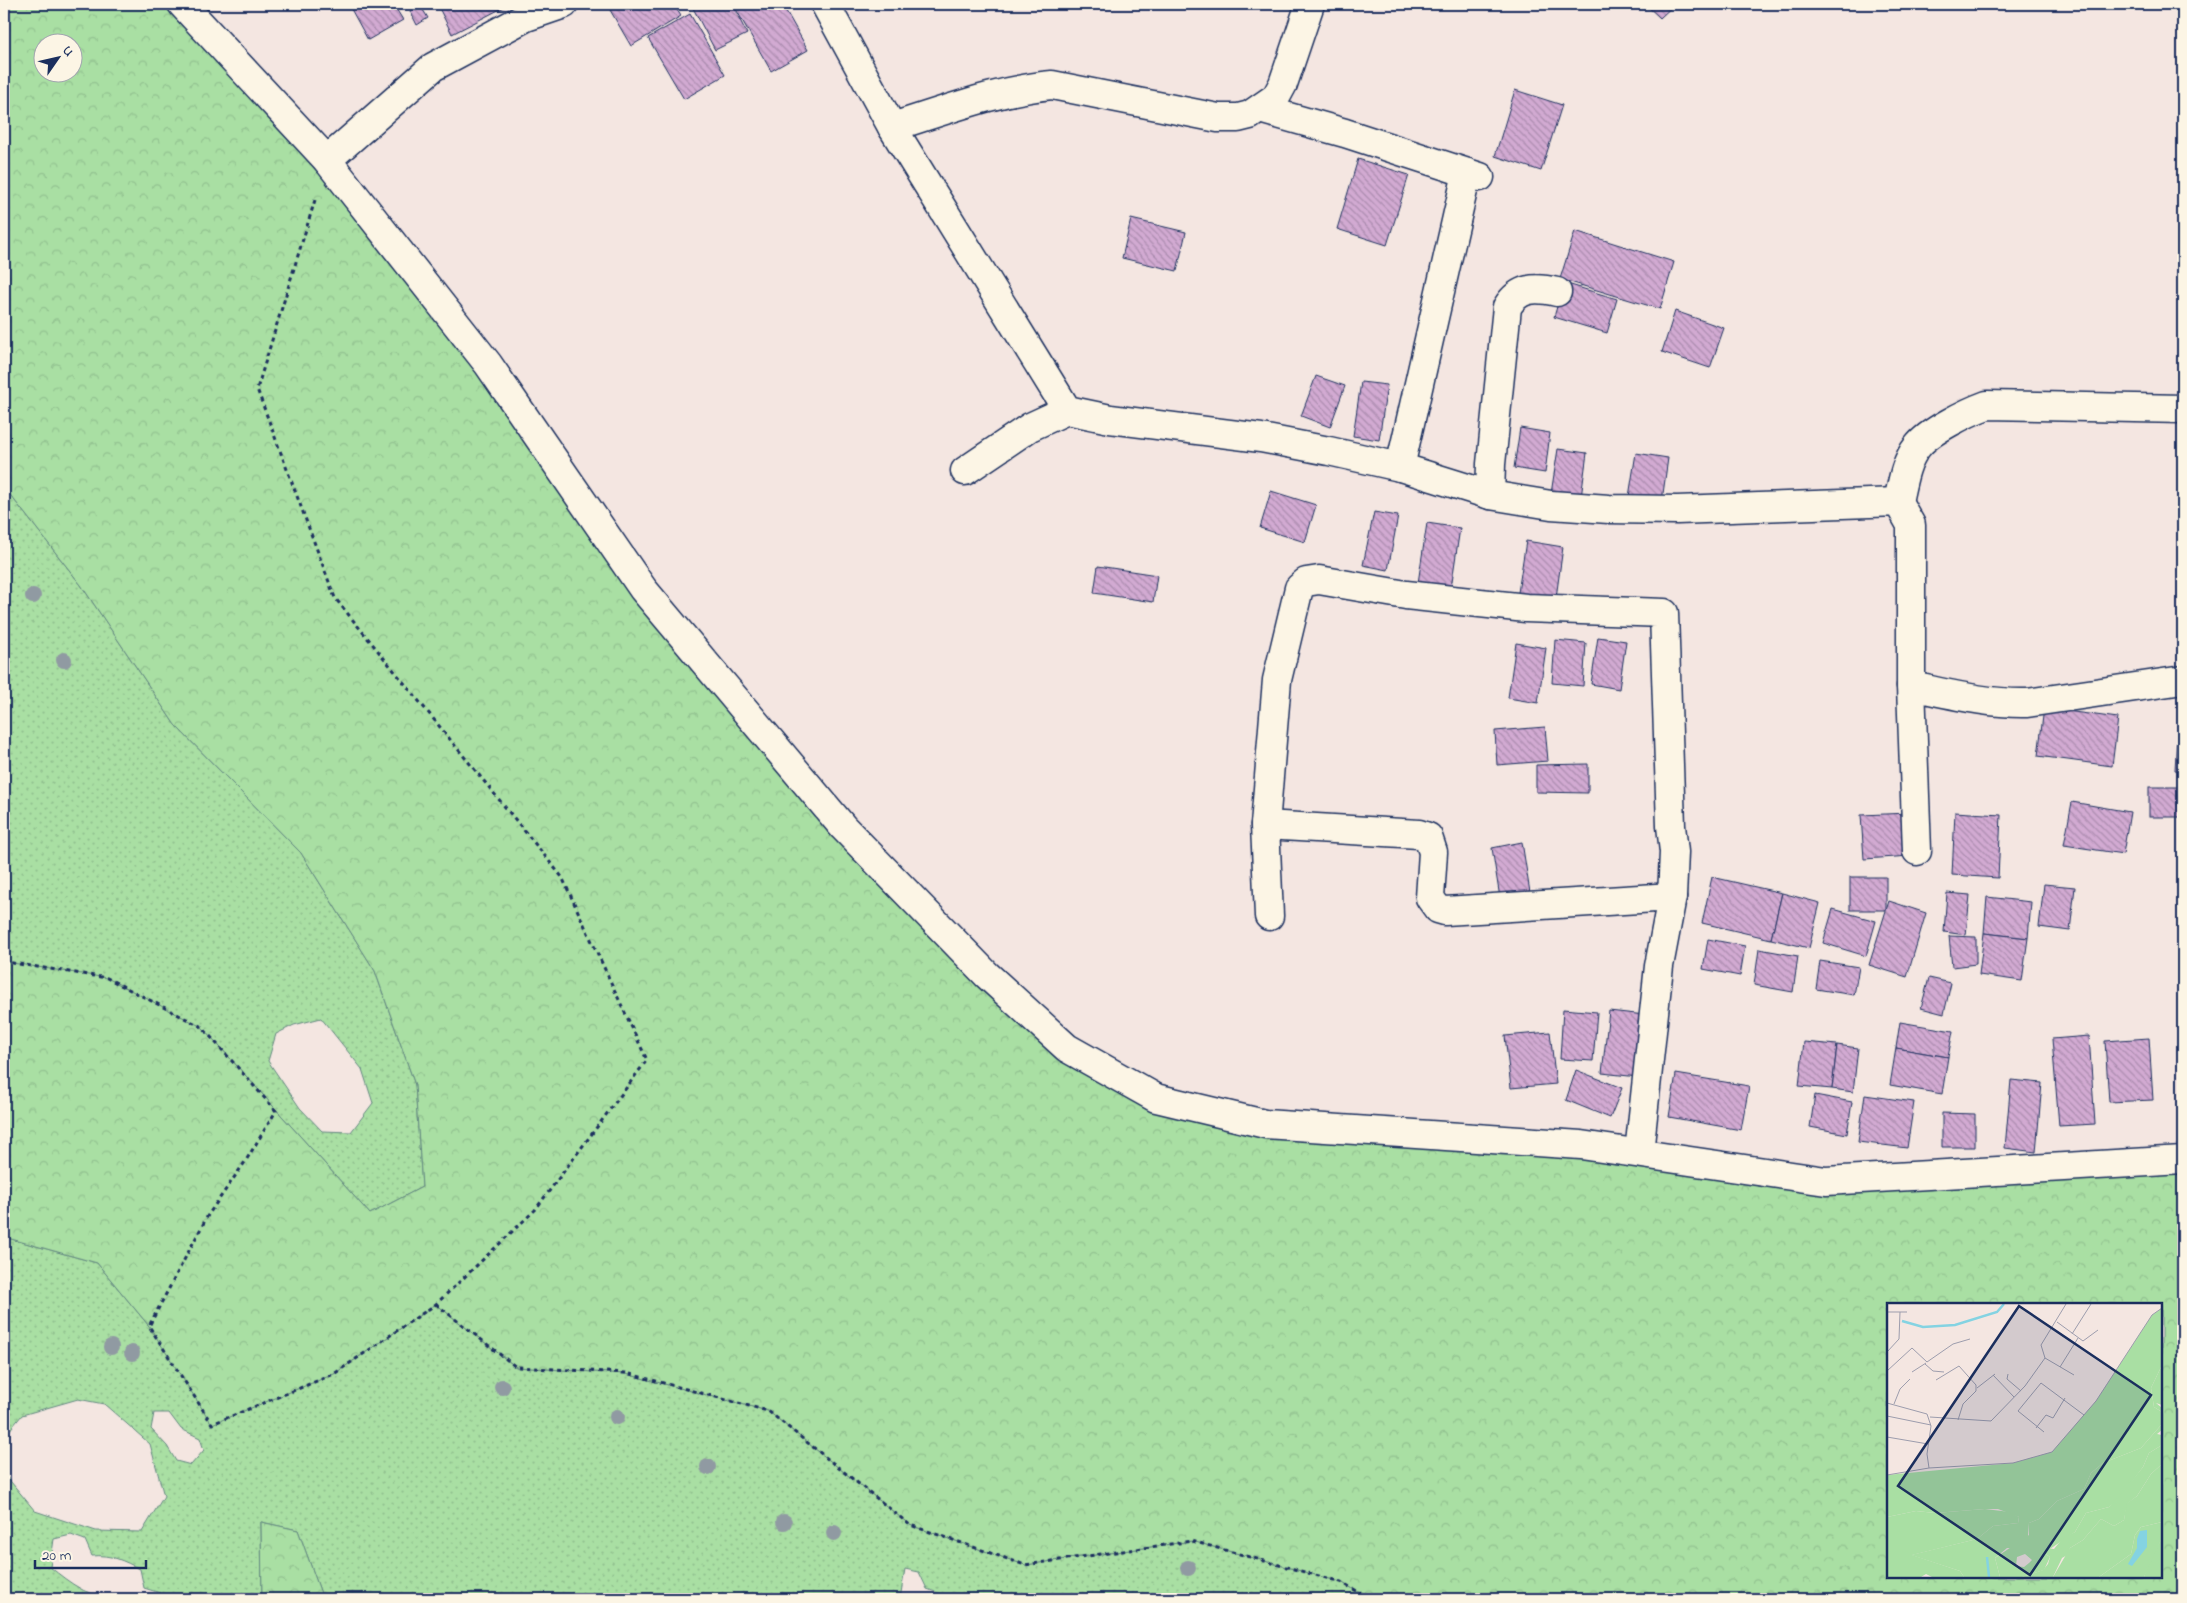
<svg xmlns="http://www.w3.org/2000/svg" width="2187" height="1603" viewBox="0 0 2187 1603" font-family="'Indie Flower',sans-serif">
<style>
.grass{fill:url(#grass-dots);stroke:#628780;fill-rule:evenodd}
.forest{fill:url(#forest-crowns);stroke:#628780;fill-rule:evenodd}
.building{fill:url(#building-back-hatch);stroke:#1b2f5e}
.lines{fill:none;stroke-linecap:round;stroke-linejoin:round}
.minor-casing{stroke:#1b2f5e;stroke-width:31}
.path{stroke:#1b2f5e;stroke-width:3;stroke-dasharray:4 4;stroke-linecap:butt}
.minor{stroke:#fcf5e5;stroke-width:28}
.tree{fill:#909aa2}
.inset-river{fill:none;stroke:#84d3e2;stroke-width:2.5}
.inset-road{fill:none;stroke:#9d9dad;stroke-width:1}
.view{fill:#1b2f5e;fill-opacity:0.15;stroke:#1b2f5e;stroke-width:2.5}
.inset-edge{fill:none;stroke:#1b2f5e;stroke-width:2.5}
</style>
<defs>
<pattern id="grass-dots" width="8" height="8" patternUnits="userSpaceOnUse" patternTransform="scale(1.25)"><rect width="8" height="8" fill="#a9dfa3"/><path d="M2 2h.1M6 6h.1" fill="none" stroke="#91c08f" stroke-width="1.8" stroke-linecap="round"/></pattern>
<pattern id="forest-crowns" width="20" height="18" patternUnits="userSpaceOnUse" patternTransform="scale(1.25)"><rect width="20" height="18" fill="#a9dfa3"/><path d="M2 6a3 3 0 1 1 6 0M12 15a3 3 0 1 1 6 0" fill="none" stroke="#91c08f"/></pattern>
<pattern id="building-back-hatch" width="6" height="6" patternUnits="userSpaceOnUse" patternTransform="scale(1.25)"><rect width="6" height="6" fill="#d2aad2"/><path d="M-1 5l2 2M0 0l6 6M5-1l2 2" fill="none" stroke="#aa8bae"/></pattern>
</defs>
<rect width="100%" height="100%" fill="#f4e6e1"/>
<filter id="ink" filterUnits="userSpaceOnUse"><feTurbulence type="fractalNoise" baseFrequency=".02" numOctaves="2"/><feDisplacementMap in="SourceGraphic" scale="10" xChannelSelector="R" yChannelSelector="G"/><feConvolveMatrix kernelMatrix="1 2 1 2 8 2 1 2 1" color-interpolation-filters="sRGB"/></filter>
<g filter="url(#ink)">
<g class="grass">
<path d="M4,487L81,585L175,725L301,853L375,971L415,1085L422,1187L370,1214L202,1027L4,960ZM321,1018L362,1069L373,1103L351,1132L322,1131L300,1108L268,1061L276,1034L294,1025Z"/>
<path d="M4,1237L97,1263L149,1326L334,1374L436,1304L516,1367L626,1374L768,1411L910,1525L1025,1565L1192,1541L1341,1582L1371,1599H942L941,1594L927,1589L919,1572L905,1569L900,1599H323L298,1530L261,1522L262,1599H161L160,1593L144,1588L140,1569C124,1561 111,1554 92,1556L85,1540L71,1535L54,1539L50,1567C60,1575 70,1583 81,1589C87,1593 95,1593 99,1599H9L4,1596V1463L6,1476L35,1511L96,1531L142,1532L164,1496L150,1444L104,1404L78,1399L22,1415L4,1437ZM154,1413H169L181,1429L200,1438L204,1450L191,1465L176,1461L167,1446L151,1429Z"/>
</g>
<g class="forest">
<path d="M4,4H182L327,160L643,589L987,975L1156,1098L1826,1181L2183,1160V1599H1371L1341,1582L1192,1541L1025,1565L910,1525L768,1411L626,1374L516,1367L436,1304L334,1374L212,1424L149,1326L97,1263L4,1237V960L6,962L107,978L202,1027L370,1214L422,1187L415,1085L375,971L301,853L175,725L81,585L4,487ZM42,42H72V72H42ZM1888,1304H2161V1577H1888Z"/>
<polygon points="261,1522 298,1530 323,1599 262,1599"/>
</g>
<g class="building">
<polygon points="360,4 393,4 403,20 368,40 351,9"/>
<polygon points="437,4 510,4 452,34"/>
<polygon points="621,4 673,4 681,16 631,46 610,10"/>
<polygon points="701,4 732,4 747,34 715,50 693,8"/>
<polygon points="733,4 782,4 808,50 771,71"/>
<polygon points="1645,4 1675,4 1660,18"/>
<polygon points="420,5 428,18 417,25 410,11"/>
<polygon points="690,14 725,75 684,99 648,38"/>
<polygon points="1515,90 1562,105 1541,171 1495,156"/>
<polygon points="1358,159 1409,175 1387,245 1337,229"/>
<polygon points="1131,219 1186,232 1177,271 1122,258"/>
<polygon points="1575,231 1674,262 1660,309 1560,279"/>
<polygon points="1564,283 1617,299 1607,333 1554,317"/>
<polygon points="1675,311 1724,328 1710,368 1662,352"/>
<polygon points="1316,376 1345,386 1330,427 1301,416"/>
<polygon points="1361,382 1387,385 1379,440 1353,436"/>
<polygon points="1520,428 1550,433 1545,473 1514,468"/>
<polygon points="1558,449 1587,453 1580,505 1550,500"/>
<polygon points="1636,453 1668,458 1661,508 1628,503"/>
<polygon points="1271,491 1316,505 1305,542 1260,528"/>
<polygon points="1374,512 1398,516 1388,570 1363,565"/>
<polygon points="1427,523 1460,528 1451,588 1418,583"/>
<polygon points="1526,541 1563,547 1555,605 1517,599"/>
<polygon points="1098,566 1157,575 1153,602 1094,593"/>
<polygon points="1598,637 1626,641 1619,689 1591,684"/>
<polygon points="1555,640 1586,643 1583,686 1552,683"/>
<polygon points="1516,643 1546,648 1538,703 1508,698"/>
<polygon points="2044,708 2118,718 2112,766 2038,756"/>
<polygon points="1545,727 1548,761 1497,765 1495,731"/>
<polygon points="2177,736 2183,736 2183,771 2175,770"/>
<polygon points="1588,764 1588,793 1536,792 1536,765"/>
<rect x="2149" y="787" width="34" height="30"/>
<polygon points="2072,802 2130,812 2123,854 2064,845"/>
<polygon points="1955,812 2001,815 1998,878 1952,875"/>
<polygon points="1909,813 1911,856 1864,859 1861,815"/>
<polygon points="1522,842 1531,899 1501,904 1492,848"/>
<polygon points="1712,877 1782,893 1771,939 1702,923"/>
<rect x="1850" y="877" width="36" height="33"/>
<polygon points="2044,884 2075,887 2070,931 2039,927"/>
<polygon points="1782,893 1820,903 1809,948 1771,939"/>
<polygon points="1947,893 1970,895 1966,935 1944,932"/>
<polygon points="1987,897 2031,902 2028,938 1984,933"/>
<polygon points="1889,901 1926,913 1907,977 1869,965"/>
<polygon points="1833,909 1876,921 1866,956 1823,943"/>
<polygon points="1984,933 2028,938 2022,981 1979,975"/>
<polygon points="1949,936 1976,937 1976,964 1952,967"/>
<polygon points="1708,939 1745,946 1740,976 1703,969"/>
<polygon points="1759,949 1798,956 1793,992 1754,985"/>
<polygon points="1820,961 1859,967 1854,995 1816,989"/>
<polygon points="1929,978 1951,983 1944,1014 1921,1008"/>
<polygon points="1563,1009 1597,1012 1593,1061 1560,1059"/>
<polygon points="1609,1011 1645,1015 1638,1077 1602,1073"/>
<polygon points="1900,1022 1953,1031 1948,1057 1896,1048"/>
<polygon points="1550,1032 1556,1084 1511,1088 1505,1036"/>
<polygon points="2089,1036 2095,1124 2059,1126 2052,1039"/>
<polygon points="2149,1038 2153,1100 2109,1102 2105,1041"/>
<polygon points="1804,1042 1837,1045 1832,1089 1799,1086"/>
<polygon points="1837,1045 1858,1048 1853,1092 1832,1089"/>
<polygon points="1896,1048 1948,1057 1942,1094 1890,1085"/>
<polygon points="1576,1070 1622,1088 1610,1118 1566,1100"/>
<polygon points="1676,1074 1749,1086 1741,1130 1669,1117"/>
<polygon points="2011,1080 2042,1083 2036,1152 2005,1148"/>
<polygon points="1815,1095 1852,1102 1847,1134 1810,1127"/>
<polygon points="1865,1095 1914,1102 1907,1148 1858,1142"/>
<polygon points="1942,1113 1975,1114 1975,1147 1942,1147"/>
</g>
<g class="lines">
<defs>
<g id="minor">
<polyline points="182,4 327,160 488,364 643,589 843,827 987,975 1067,1048 1156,1098 1265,1124 1581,1145 1826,1181 2183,1160"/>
<polyline points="825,4 892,127 1067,410 1110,419 1261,438 1329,451 1400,467 1490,495 1551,505 1609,509 1677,510 1898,502 1911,525 1911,686 1917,851"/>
<polyline points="1260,109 1345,133 1480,177"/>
<path d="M892,127C944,111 997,90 1052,85L1218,118H1238L1250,115L1276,97L1283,84L1310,4"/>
<polyline points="327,160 433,67 526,17 564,4"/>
<polyline points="1400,467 1467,173"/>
<polyline points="965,471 1030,427 1067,410"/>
<path d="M1490,495L1491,464L1507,307C1519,287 1535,287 1557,292"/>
<path d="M1898,502C1902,484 1905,462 1917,447C1929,431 1968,412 1987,405L2183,409"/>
<path d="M1911,686C1950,694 1988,704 2027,703L2183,680"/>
<polyline points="1265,825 1419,834 1428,837 1433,852 1430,898 1438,909 1445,911 1672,897"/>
<polyline points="1269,916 1265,825 1277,680 1299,588 1306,582 1319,580 1406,595 1526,608 1664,613 1671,826 1674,852 1672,897 1659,966 1639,1153"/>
</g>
</defs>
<use href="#minor" class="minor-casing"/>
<g class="path">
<polyline points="4,960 6,962 107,978 202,1027 276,1111 245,1162 208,1215 149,1326 212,1424 334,1374 436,1304 535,1210 647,1060 562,877 335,598 257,389 315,200"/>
<polyline points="436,1304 516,1367 626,1373 768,1411 910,1525 1025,1565 1192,1541 1341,1582 1371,1599"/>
</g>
<use href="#minor" class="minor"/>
</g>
<g class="tree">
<circle cx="33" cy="596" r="8"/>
<circle cx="64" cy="660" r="8"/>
<circle cx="111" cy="1347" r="8"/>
<circle cx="132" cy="1353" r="8"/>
<circle cx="502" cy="1387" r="8"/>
<circle cx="617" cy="1417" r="8"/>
<circle cx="708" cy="1467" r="8"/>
<circle cx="784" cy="1522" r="8"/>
<circle cx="834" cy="1533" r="8"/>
<circle cx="1188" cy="1568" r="8"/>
</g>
</g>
<g transform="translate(1887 1303)">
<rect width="275" height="275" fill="#f4e6e1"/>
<path d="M275,62V102L269,100L275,105V109L267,104L264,85ZM275,121V127L270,131L275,132V142L262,150L256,164L232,196L222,204L199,210L188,229L157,250L163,254L157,267L135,274H113L108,255L142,232V220L152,216L170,198L197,186L204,170L216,160L254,145ZM138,251L145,257L142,260L137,264L129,263L130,254ZM275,161V219L254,224L248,232L244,251L212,274H166L183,245L196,237L214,216L227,223L237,217L239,201L250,193L264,171ZM98,206L123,209L132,214L131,220L106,223L90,236L25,252L73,268L77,274H45L39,271L34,274H0V214L29,208L48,210ZM275,235V274H257L262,259Z" fill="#a9dfa3" fill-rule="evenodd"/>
<path d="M275,5V62L264,85L267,104L275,109V121L254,145L216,160L204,170L197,186L170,198L152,216L142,220L140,245H120L108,255L113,274H77L73,268L24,252L90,236L106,223L131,220L132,214L111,206H98L48,210L29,208L0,214V172L126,160L165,149L209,98L265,12ZM275,142V161L264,171L250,193L240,201L237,217L227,223L214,216L196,237L183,245L182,251L175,255L166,274H135L156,267L161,261L163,254L151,246L153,244L167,246L176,235L188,229L199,210L222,204L238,187V179L243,180L256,164L262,150ZM275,219V235L257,274H212L244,251L248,232L254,224Z" fill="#a9dfa3"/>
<path d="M260,227V244L245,263L241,261L250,245V236L253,228Z" fill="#84d3e2"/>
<path class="inset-river" d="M15,18L36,24L68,22L110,9L117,1M100,254L102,274"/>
<path class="inset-road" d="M0,9H20M170,19L196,38L211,27M185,31L204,1M0,49L12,36L13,9M158,55L154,42L179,1M38,61L46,68L57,69M173,64L191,35M0,68L25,45L40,59L66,41L83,36M25,69L39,60M121,71L120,76L134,88M106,72L127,94M49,77L72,63L89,82V88L76,101L71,117M90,85L108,71M0,100L40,111L44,123L40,151L42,165M7,101L13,86L23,76M0,113L44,122M43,114L104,118L138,83L158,55L187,72M149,125L159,112L166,115L178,95M157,129L131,108L154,80L197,112M0,134L41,141M0,172L42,165L126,160L165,149L209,98L265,12L275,5"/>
<path class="view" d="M132,3L264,92L143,272L11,183Z"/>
<rect width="275" height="275" class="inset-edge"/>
</g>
<rect width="2187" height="1603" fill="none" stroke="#fcf5e5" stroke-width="20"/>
<rect x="10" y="10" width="2167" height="1583" fill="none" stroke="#1b2f5e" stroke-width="2" filter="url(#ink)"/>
<g transform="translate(58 58) rotate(56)"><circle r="24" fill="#fcf5e5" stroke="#a2a6af"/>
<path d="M0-4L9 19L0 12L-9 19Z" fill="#1b2f5e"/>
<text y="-8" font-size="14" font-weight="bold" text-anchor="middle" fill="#1b2f5e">U</text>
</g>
<path d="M35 1560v8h111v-8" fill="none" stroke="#1b2f5e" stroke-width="2.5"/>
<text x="42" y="1560" font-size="15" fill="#1b2f5e" stroke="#fcf5e5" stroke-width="4" paint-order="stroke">20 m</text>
</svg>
